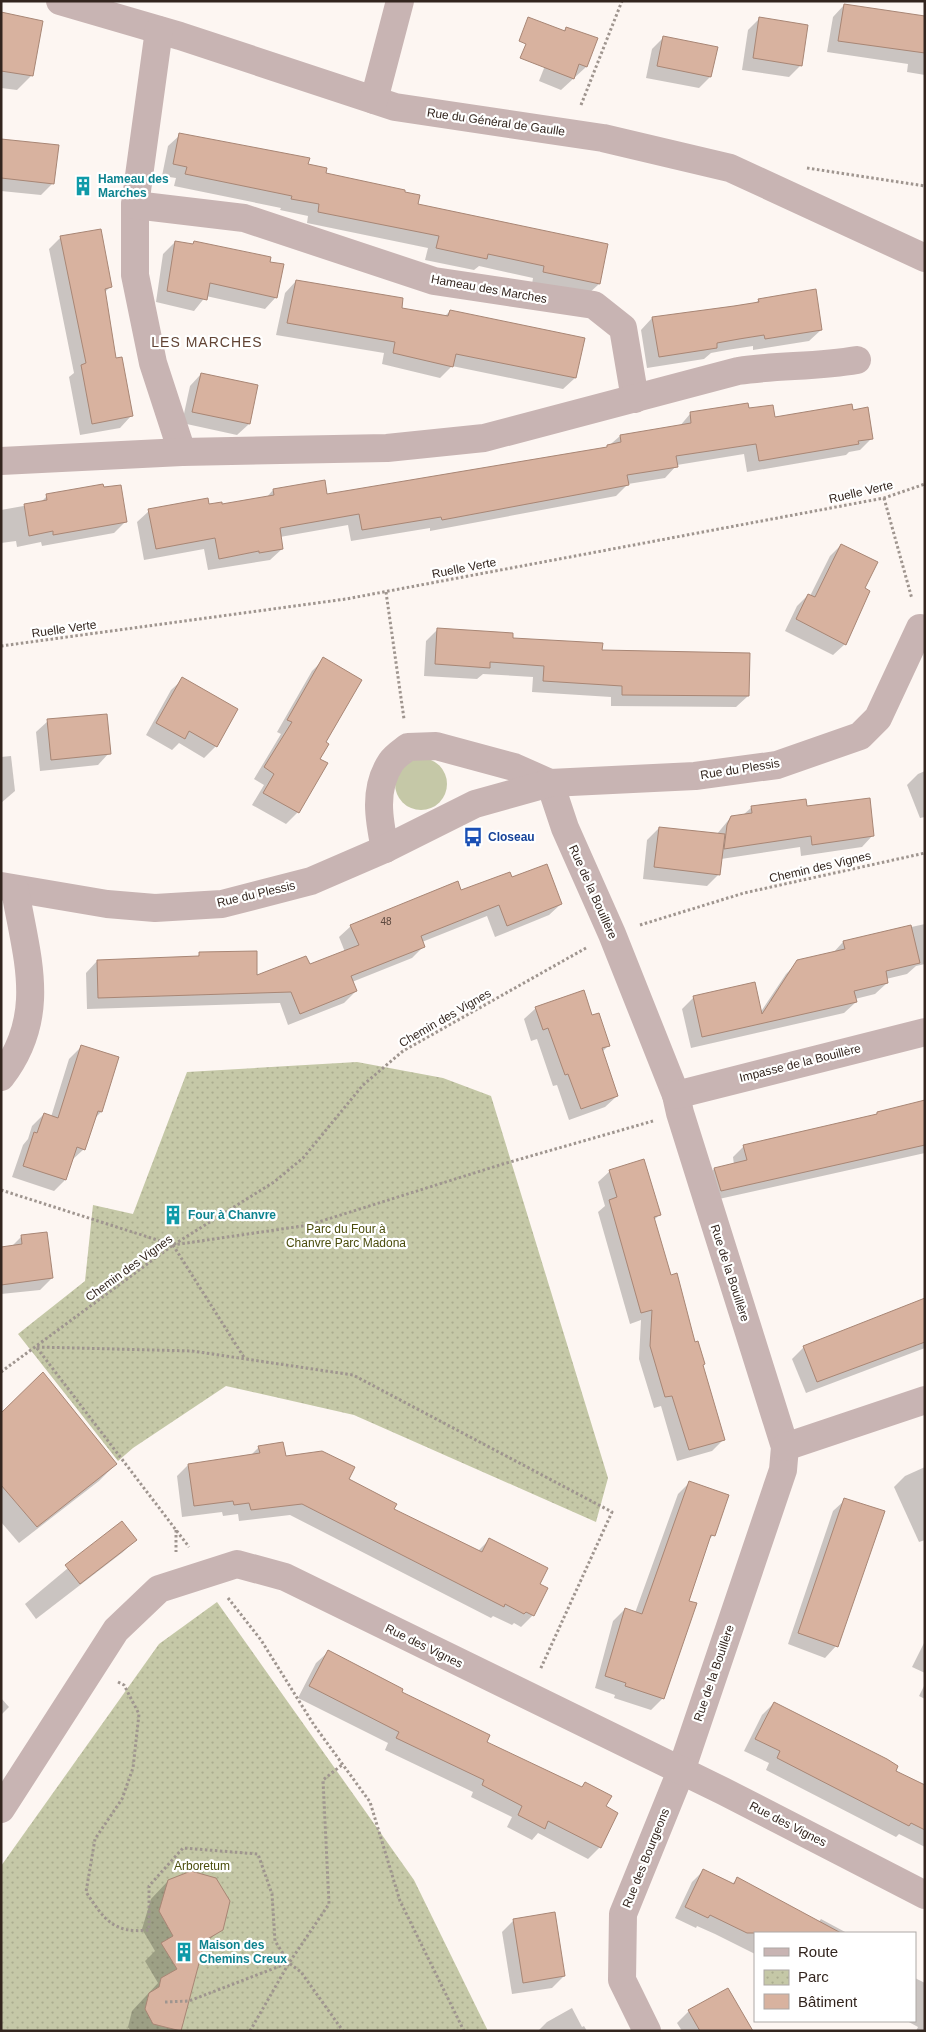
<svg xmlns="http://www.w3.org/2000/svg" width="926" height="2032" viewBox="0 0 926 2032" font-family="Helvetica,sans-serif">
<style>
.green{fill:#c5c8a7}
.park{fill:url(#park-dots)}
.shadow{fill:#0003}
.building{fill:#d8b29f;stroke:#a88675}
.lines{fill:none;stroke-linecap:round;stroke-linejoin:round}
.path{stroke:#9f958f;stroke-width:3;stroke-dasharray:2.5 2.5;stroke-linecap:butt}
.minor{stroke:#c8b4b3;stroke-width:28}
.labels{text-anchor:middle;stroke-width:4.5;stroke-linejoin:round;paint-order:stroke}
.number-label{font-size:10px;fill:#5c483e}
.street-label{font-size:12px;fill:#33251e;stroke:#fff}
.culture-label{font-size:12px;font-weight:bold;fill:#0d838f;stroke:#fff;text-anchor:start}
.transit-label{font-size:12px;font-weight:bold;fill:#164399;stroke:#fff;text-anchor:start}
.park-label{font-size:12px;fill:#4b4d0d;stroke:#fff}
.neighbourhood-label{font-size:14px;letter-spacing:1px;fill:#624435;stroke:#fff}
</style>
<defs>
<pattern id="park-dots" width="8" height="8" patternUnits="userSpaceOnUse" patternTransform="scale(1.25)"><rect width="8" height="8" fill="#c5c8a7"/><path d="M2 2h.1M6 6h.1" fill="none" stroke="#aaac8f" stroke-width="1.8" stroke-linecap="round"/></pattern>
</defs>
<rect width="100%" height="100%" fill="#fdf6f2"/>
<circle class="green" cx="421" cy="784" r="26"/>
<g class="park">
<polygon points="357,1062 443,1078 491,1096 608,1478 596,1522 354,1415 226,1386 133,1448 118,1461 18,1334 85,1281 93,1205 133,1214 187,1072"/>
<polygon points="217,1602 414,1880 488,2031 1,2031 1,1866 159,1644"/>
</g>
<g class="shadow">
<polygon points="844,5 925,20 925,75 907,72 908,64 827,52 833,17"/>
<polygon points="1,13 31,76 17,90 1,88"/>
<polygon points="760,18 801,65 789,77 742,70 748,30"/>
<polygon points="566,28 597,39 586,67 561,90 539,81 555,40"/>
<polygon points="664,37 710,77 699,88 646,78 652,49"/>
<polygon points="180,135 306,165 325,174 403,193 417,205 599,284 587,295 532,284 533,278 479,266 474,270 425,260 428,248 307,223 308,216 280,210 281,208 174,186 176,178 162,176 168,146"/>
<polygon points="1,140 53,183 41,195 1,191"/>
<polygon points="61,237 110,287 104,293 115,359 131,416 120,428 80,435 69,377 74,373 49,249"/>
<polygon points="175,242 192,245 194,242 269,262 276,297 265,309 206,296 194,311 156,302 163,254"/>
<polygon points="296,281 400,309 445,316 450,311 583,339 575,378 563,389 452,366 440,378 382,364 384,353 276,335 285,293"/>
<polygon points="759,300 821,330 809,341 753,350 753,346 727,350 711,353 704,359 647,368 641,330 652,318 755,303"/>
<polygon points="201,374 249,424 237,435 182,423 190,386"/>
<polygon points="748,410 773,419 852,411 872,438 860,450 849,452 846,455 747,472 744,454 677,465 665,478 628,484 616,496 430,531 430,528 351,541 348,525 280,537 282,549 270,560 208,570 204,549 144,560 137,522 149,511 221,506 266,498 273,490 326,496 605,449 620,436 679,427 690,414"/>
<polygon points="47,496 126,521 114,533 42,546 41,542 17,547 16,541 1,543 1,510 40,503"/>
<polygon points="841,545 864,589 845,644 833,655 785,631 797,606 808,595 810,596 830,556"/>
<polygon points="438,629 601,651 748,696 736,707 611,706 611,697 532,692 533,677 483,674 477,679 424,676 426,641"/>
<polygon points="324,659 318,759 326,764 298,812 286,824 252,805 264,785 254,779 281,734 277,732 312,671"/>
<polygon points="183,679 216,746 204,758 179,743 172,750 146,735 171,690"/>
<polygon points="48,721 109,753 98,765 40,771 36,732"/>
<polygon points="11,756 15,791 1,803 1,757"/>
<polygon points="925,771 925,817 920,818 907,785 918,774"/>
<polygon points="752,807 806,807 873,835 862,847 801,856 800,847 721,859 719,874 707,886 643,879 647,840 659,828 717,834 731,817 743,815"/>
<polygon points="511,879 561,904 549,915 495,937 487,916 422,942 424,946 412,958 352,982 356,991 344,1003 288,1025 280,1003 87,1009 86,973 97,961 196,958 200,954 256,977 309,966 345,952 339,937 351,926 461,892"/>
<polygon points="925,924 925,964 916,966 907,974 886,979 887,983 875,994 855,999 856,1002 844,1013 691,1048 682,1009 694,997 760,1013 786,974 798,962 832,954 843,942"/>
<polygon points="536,1008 609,1045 602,1052 617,1096 605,1107 569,1120 557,1085 553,1086 537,1039 531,1041 524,1019"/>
<polygon points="81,1047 101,1112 95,1118 84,1149 72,1160 65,1180 54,1191 12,1177 23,1145 28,1139 32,1126 44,1114 51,1117 69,1059"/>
<polygon points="925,1102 925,1153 710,1201 703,1180 714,1169 734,1165 733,1157 744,1146 873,1117 877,1113"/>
<polygon points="610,1171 659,1215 654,1220 670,1277 702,1366 723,1440 712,1451 677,1461 661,1406 654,1408 639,1359 641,1320 630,1324 598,1212 605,1206 598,1182"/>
<polygon points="22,1236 52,1278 40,1290 1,1294 1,1248 11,1247"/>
<polygon points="925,1299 925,1348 806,1393 792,1359 804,1347"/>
<polygon points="1,1415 116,1464 99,1481 19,1543 1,1522"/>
<polygon points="259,1447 347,1480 393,1510 477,1552 489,1540 538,1585 533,1615 521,1627 514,1623 512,1625 493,1616 491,1618 290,1515 239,1521 238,1514 223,1516 222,1512 182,1517 177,1476 188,1465 250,1456"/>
<polygon points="925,1467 925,1540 919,1542 894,1487 905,1476"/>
<polygon points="690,1482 713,1535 708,1541 688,1601 663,1698 651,1710 614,1698 615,1695 595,1688 613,1621 625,1609 635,1613 678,1494"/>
<polygon points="845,1500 883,1512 836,1646 825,1658 788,1644 833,1511"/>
<polygon points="122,1523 135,1540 123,1552 36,1619 25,1604"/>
<polygon points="925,1641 925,1673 912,1667"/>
<polygon points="328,1652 485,1742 581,1788 585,1783 604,1807 600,1847 588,1859 538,1833 532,1840 507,1827 512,1817 471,1797 473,1792 385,1750 388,1743 298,1698 316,1663"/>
<polygon points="925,1684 925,1699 919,1696"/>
<polygon points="1,1698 9,1707 1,1715"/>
<polygon points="774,1703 925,1787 925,1847 899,1834 896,1837 766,1770 769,1763 744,1751 762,1715"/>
<polygon points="704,1870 732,1884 737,1879 818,1923 821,1919 847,1933 755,1933 755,1954 715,1934 697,1926 696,1928 675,1918 692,1882"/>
<polygon points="168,1881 221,1929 199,1949 180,2030 131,2031 128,2027 132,2011 158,1983 145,1961 155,1951 142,1929 151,1899"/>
<polygon points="514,1920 564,1976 552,1988 512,1994 502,1932"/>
<polygon points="915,1978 925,1983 925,2031 916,2031 918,2027 907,2021 915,2021"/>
<polygon points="572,2008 582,2027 584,2026 587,2031 538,2031 547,2022"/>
<polygon points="689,2011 751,2031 682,2031 677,2023"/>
</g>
<g class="building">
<polygon points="844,4 925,16 925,53 838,41"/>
<polygon points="1,12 43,21 33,76 1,71"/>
<polygon points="528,17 565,31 566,27 598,38 587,67 579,64 574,79 520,58 526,44 519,41"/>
<polygon points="759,17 808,25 802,66 753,58"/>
<polygon points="663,36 718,47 711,77 657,66"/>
<polygon points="179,133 310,158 308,164 327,168 326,173 405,190 405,192 420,195 418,204 608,244 600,284 543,272 544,266 488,254 487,259 436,248 439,236 318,212 319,204 291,199 292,196 185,174 187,167 173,164"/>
<polygon points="1,139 59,145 54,184 1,178"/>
<polygon points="101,229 112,287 105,289 116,358 122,357 133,416 92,424 81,365 86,363 60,236"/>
<polygon points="175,241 193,244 194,241 271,257 270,262 284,264 277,298 210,283 207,300 167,291"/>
<polygon points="296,280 403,298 402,308 448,316 450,310 585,338 576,378 456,354 453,367 393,353 395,342 287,323"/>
<polygon points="816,289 822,330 765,339 764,335 739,339 717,343 717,348 659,357 652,317 734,306 759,302 758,299"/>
<polygon points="201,373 258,385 250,424 192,412"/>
<polygon points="748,403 749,408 773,405 775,417 852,404 853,410 868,407 873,439 858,441 859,444 759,461 756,444 676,456 678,467 627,475 629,485 442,520 441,517 362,530 359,514 280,528 283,549 259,553 259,551 219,559 215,538 156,549 148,509 208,498 209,504 222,502 222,504 274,495 273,489 325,480 327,494 607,447 607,445 621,442 620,435 691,423 690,412"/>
<polygon points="103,484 104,487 121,485 127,522 53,535 53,531 29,536 24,504 47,500 46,494"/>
<polygon points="841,544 878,562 865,588 870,591 846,645 796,619 808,594 815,597"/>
<polygon points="437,628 513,633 513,638 603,643 602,650 750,653 749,696 622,695 622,686 543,681 544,666 490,662 490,668 435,664"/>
<polygon points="323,657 362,680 326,742 329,744 320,759 328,763 299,813 263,793 274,774 264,767 292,722 287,720"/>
<polygon points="182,677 238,709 217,747 189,731 185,739 156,723"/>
<polygon points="107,714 111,754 51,760 47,719"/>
<polygon points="870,798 874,836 812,845 811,836 724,849 727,825 731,816 752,813 751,806 806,799 807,806"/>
<polygon points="659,827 725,834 720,875 654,867"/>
<polygon points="547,864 562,904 507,926 499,905 421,936 425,947 351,976 357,991 300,1014 291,992 98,998 97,960 199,956 199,952 257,951 257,975 306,956 310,964 359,945 350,925 458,881 461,890 510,872 512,877"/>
<polygon points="911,925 920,963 886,971 888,983 854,991 857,1002 702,1037 693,996 755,982 762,1014 797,960 845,949 843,941"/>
<polygon points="584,990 592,1015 599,1013 610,1046 602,1048 618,1096 581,1109 568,1074 565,1075 548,1028 543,1030 535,1007"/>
<polygon points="81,1045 119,1057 102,1112 98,1111 85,1150 77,1147 66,1180 23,1166 34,1132 37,1133 44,1113 58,1118"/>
<polygon points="925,1100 925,1145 721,1191 714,1168 747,1160 743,1145 877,1114 877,1112"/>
<polygon points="644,1159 661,1215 654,1217 671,1275 677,1273 695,1342 698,1341 705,1364 703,1365 725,1440 689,1450 672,1396 665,1397 650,1346 652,1310 641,1313 609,1200 617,1197 609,1170"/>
<polygon points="47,1232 53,1278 1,1285 1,1247 22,1244 21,1235"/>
<polygon points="925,1298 925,1342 817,1382 803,1346"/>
<polygon points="43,1372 117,1464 37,1527 1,1485 1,1413"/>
<polygon points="283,1442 286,1456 322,1451 355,1467 349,1479 397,1504 394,1509 482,1552 489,1538 548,1568 540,1584 548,1588 534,1616 526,1612 524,1614 505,1604 504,1607 302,1504 251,1510 249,1503 234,1505 233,1501 194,1506 188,1464 260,1453 258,1446"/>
<polygon points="689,1481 729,1495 715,1536 711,1535 689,1601 697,1603 664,1699 625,1686 626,1683 605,1676 625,1608 642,1614"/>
<polygon points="844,1498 885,1511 838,1647 798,1633"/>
<polygon points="122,1521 137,1540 80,1584 65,1565"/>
<polygon points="328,1650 403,1689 402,1692 490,1735 487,1742 582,1787 585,1782 612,1796 606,1806 618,1813 601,1848 548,1821 545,1829 518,1815 522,1806 482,1785 484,1780 396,1738 399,1732 309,1686"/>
<polygon points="774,1702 887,1759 898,1766 896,1771 925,1785 925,1830 911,1823 909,1826 777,1758 780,1751 755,1739"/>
<polygon points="703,1869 734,1884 737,1877 841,1933 747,1933 710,1915 708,1918 685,1907"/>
<polygon points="191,1871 216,1878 230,1901 223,1930 199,1944 202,1952 181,2031 153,2024 145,2009 149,1993 159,1987 161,1978 177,1969 161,1943 173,1936 159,1911 168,1880"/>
<polygon points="555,1912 565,1976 523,1983 513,1919"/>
<polygon points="728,1988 753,2031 700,2031 688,2010"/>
</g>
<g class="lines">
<g class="path">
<polyline points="581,105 622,1"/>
<polyline points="807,168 925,186"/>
<polyline points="884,498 912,599"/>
<polyline points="386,592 404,719"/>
<polyline points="1,646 346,599 884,498 925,484"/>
<polyline points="640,925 744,893 925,853"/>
<polyline points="1,1190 173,1245 309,1225 503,1164 653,1121"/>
<polyline points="173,1245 245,1359"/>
<polyline points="37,1347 192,1351 353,1375 612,1512 540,1670"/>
<polyline points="37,1348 189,1547"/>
<polyline points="1,1372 173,1245 274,1182 303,1158 363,1085 403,1051 586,948"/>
<polyline points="176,1530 176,1552"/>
<polyline points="228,1598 261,1640 314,1725 370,1802 400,1901 464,2031"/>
<path d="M118,1682L124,1685L139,1714L133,1768L122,1799L95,1839L86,1892C104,1919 113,1934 149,1930V1886L183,1848L258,1854L272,1894L275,1941L289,1963L301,1972L343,2031"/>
<polyline points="165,2002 189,2001 288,1963"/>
<polyline points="250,2031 289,1963 329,1904 323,1780 343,1764"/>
</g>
<g class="minor">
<polyline points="60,1 180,36 395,107 603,138 730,168 925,258"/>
<polyline points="159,30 135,205 135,275 153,363 182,452"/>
<polyline points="374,100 400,1"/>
<polyline points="135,205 244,218 434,281 594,305 623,328 635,399"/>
<path d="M1,461L182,452L387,448L484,438L738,371C778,365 817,367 857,360"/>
<polyline points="550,783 565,828 612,934 676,1095 680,1113 785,1447 783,1470 681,1771 623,1914 622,1980 647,2031"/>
<path d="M385,849C379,820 373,789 391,762C395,756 403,751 408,747L436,746L514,767L550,783"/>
<polyline points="1,886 107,904 155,908 222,904 311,881 385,849 475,804 550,783 695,776 777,765 860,736 878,718 920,628"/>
<path d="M1,1077C48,1016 27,959 15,890"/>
<polyline points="676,1095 925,1032"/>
<polyline points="785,1447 925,1400"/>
<polyline points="1,1809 116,1630 159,1589 237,1564 285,1577 723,1791 925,1895"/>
</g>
</g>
<defs>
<symbol id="building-bare" viewBox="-9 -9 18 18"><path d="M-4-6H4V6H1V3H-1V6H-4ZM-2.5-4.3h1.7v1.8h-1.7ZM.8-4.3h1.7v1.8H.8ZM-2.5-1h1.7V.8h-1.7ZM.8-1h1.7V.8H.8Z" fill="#0f9aa8" stroke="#fff" stroke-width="2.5" paint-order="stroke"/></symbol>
<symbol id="bus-bare" viewBox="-9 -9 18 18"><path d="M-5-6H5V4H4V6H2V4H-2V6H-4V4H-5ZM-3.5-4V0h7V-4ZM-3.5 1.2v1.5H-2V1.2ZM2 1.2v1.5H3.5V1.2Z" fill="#1a4fb4" stroke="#fff" stroke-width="2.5" paint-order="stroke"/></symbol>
</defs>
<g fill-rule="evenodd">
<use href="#building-bare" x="69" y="172" width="28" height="28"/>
<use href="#bus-bare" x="459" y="823" width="28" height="28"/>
<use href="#building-bare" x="159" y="1201" width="28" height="28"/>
<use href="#building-bare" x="170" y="1938" width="28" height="28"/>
</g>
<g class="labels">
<g class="number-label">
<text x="386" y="925">48</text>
</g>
<g class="street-label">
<text transform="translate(496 122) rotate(8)" y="4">Rue du Général de Gaulle</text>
<text transform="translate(489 289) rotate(10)" y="4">Hameau des Marches</text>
<text transform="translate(861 492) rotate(-13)" y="4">Ruelle Verte</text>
<text transform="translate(464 568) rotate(-11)" y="4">Ruelle Verte</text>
<text transform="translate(64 629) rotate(-8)" y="4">Ruelle Verte</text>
<text transform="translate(740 769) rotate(-9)" y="4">Rue du Plessis</text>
<text transform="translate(820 867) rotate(-13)" y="4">Chemin des Vignes</text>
<text transform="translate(593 892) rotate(66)" y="4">Rue de la Bouillère</text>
<text transform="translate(256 894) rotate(-13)" y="4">Rue du Plessis</text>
<text transform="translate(445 1018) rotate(-30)" y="4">Chemin des Vignes</text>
<text transform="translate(800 1063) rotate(-14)" y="4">Impasse de la Bouillère</text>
<text transform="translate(129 1268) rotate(-36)" y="4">Chemin des Vignes</text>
<text transform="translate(730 1273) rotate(72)" y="4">Rue de la Bouillère</text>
<text transform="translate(424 1646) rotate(26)" y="4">Rue des Vignes</text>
<text transform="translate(714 1673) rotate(-71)" y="4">Rue de la Bouillère</text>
<text transform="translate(788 1824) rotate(27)" y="4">Rue des Vignes</text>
<text transform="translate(646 1858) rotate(-68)" y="4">Rue des Bourgeons</text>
</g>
<g class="culture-label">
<text x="98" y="183">Hameau des<tspan x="98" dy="14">Marches</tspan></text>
<text x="188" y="1219">Four à Chanvre</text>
<text x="199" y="1949">Maison des<tspan x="199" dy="14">Chemins Creux</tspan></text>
</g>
<g class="transit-label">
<text x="488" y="841">Closeau</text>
</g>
<g class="park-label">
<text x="346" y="1233">Parc du Four à<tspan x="346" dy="14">Chanvre Parc Madona</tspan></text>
<text x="202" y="1870">Arboretum</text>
</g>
<g class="neighbourhood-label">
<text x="207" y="347">LES MARCHES</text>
</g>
</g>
<rect width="926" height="2032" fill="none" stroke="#33251e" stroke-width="5"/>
<rect x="754" y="1932" width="162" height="90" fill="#ffffff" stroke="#ada8a5"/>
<rect x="764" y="1948" width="25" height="8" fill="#c8b4b3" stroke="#ada8a5"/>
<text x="798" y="1957" font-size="15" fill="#33251e">Route</text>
<rect x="764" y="1970" width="25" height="15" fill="url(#park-dots)" stroke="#ada8a5"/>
<text x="798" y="1982" font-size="15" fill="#33251e">Parc</text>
<rect x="764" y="1994" width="25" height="15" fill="#d8b29f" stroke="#ada8a5"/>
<text x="798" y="2007" font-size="15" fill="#33251e">Bâtiment</text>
</svg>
